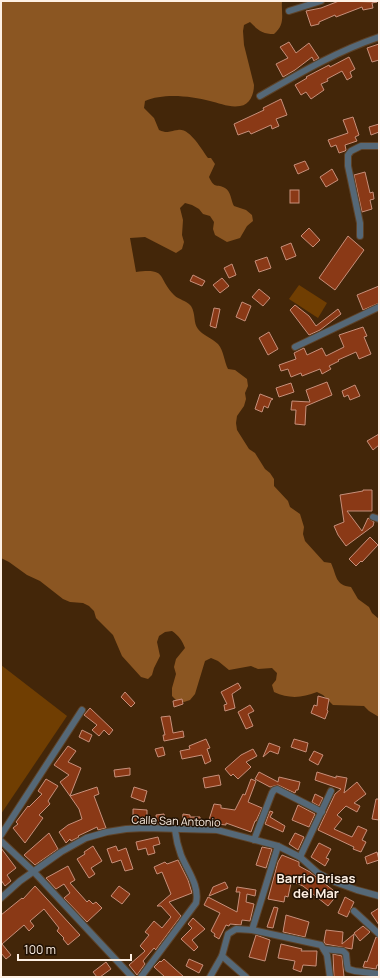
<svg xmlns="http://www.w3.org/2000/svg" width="380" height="978" viewBox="0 0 380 978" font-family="Manrope,sans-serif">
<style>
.green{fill:#703e02}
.forest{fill:#8b5622}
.building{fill:#8a3916;stroke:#c78f7a}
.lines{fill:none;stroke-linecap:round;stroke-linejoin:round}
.street-casing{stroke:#5d4228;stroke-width:8}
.street{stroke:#556877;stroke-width:6}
.labels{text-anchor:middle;stroke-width:3;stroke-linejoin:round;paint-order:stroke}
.street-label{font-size:11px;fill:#fef0e4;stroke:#221204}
.quarter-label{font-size:13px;font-weight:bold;fill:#fef0e4;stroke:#221204}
</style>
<rect width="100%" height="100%" fill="#432609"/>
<g class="green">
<polygon points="299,285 327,303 318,318 289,299"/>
<polygon points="1,665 67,716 1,814"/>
</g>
<path class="forest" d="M1,1H282C281,15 286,24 274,34C262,34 258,30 250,22L244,25L243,31L244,45L254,85C254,94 250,105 240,106C230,108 219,103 210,101C191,96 163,93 145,101L144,108L154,118L159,130C168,134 169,131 178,130C190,128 201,149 208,158H211L215,164L209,177C215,190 217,183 225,188C231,191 231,201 234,206L246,210L252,215L253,221L247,226L240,238L227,242L215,235L213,229L214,222L210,216L203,214L199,209L192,205L185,203L180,208L183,220L182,235L184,242L182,249L176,253L145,237L130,238L136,272C168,268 157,278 174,295C179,300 186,300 191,306C196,314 193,323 198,329C202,335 212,338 218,344C224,351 224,361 228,369L235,370L247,379L248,386L245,393L246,399L244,406L237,416L236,423L237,430L249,449L255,453L265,469L270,473L274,479V486L288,501L290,507L300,514L304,527L303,534L305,541L324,562L331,563C337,576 335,585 351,587L358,599L369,607L372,613L379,619V717L369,711L364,706L333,705L323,695L317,692C302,698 289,699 274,692L272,685L276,680L277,673L272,668L258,669L251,666L229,670L218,661L211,658L205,661L195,694L190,700L184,702L177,701L172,696V688L176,674L174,667L176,659L185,648C182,640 179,636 172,631L165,632L159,636L157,642L160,656L154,668L152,675L148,679L141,677L122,656L113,635L96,618L94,611L89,606L83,603L70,602L63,599L40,581L27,575L9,562L1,558Z"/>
<g class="building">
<polygon points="339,1 377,2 372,3 373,8 363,10 362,7 336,17 335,15 319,22 319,24 311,26 306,11 321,8"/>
<polygon points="289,42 296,53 309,43 319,58 314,61 312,57 295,70 283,77 276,64 288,58 280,47"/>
<polygon points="379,44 379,60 372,62 367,48"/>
<polygon points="349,57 355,69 350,72 352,77 347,80 342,71 327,79 328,81 321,84 324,90 311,99 306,92 301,95 295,85 307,78 306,77 329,65 330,67"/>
<polygon points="281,99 287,115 276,119 279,126 272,129 271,125 251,134 249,131 238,135 234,124 264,110 263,108"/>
<polygon points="353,117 359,135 355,137 357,141 345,145 346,150 345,151 339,153 336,145 331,147 328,140 348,133 343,120"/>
<polygon points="379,124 379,132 371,135 369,127"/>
<polygon points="305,161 309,169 298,174 294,165"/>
<polygon points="332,169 338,180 326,187 320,177"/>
<polygon points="365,172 370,193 373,192 374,199 370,200 372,209 362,212 354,175"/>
<rect x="290" y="190" width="9" height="13"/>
<polygon points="309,228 320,240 313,247 301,236"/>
<polygon points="348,236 364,250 335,290 319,278"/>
<polygon points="291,243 296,256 286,260 281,247"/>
<polygon points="267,257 271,268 259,272 255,261"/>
<polygon points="232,264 236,275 229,278 224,268"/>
<polygon points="193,275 205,281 202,286 190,281"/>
<polygon points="222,278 229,286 220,293 213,285"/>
<polygon points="379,286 379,303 363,310 357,295"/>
<polygon points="259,289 270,298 263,306 252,297"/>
<polygon points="242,302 251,306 245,321 236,317"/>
<polygon points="295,305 309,316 316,326 338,309 341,314 320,330 309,335 290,310"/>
<polygon points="214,308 220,309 216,328 210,326"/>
<polygon points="363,327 367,336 364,337 371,354 359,359 356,352 338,360 339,361 329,366 331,369 322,374 320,369 302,376 301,373 291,377 288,369 281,371 279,365 296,359 294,353 304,348 307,355 322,348 326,356 344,347 339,335"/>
<polygon points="269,332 278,349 268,355 259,338"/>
<polygon points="327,382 332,395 306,406 305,425 295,424 296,410 291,410 292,401 310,402 306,390"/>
<polygon points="291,383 294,392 279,397 276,388"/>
<polygon points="355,385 360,396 350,400 348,395 344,397 342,391"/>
<polygon points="260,394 273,399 271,400 268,408 264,406 262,412 255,409"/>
<polygon points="379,434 379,445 373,450 367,441"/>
<polygon points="363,490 372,490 372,511 347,511 362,531 368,518 374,522 373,526 346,546 338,535 334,526 344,522 340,495 363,491"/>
<polygon points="370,537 378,545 362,562 361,561 356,566 349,559"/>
<polygon points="238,683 241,688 232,694 235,708 225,711 224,705 227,704 221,692"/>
<polygon points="125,692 135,703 131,707 121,697"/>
<polygon points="318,696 329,699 327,710 328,711 325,719 311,713 314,705 317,706"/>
<polygon points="182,699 183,704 174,707 173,701"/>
<polygon points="250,705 254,711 248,714 253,726 246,729 238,712"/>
<polygon points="90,708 113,730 109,735 104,730 99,736 92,730 97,725 84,715"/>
<polygon points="170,716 173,733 183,731 184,737 164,741 163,735 165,735 161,717"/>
<polygon points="82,730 92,735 89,742 79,737"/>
<polygon points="206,739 210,748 207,749 211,761 205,764 202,755 182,759 180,751 190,749 189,746"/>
<polygon points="294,739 308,743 306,752 291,747"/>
<polygon points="269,743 280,747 278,754 270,751 263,757"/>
<polygon points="68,746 76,751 68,762 81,768 70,796 60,782 69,775 54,765"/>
<polygon points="163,747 165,755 158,757 155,749"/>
<polygon points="253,749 257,756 246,762 251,767 238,779 233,774 231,776 225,769 241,755"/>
<polygon points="314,751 323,755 318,765 309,760"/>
<polygon points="130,768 130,775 115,777 114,770"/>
<polygon points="259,772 278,782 279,777 300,782 298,790 296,790 295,793 278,785 270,787 255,779"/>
<polygon points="317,772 336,778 336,776 347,778 344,793 357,782 366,794 354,803 360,806 357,812 346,806 337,815 342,819 334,829 352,837 358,826 367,830 362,840 366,842 361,852 353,849 354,847 318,830 335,794 341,789 315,780"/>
<polygon points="219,775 221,785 205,788 203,778"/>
<polygon points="46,779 58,786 48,801 50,804 39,815 43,818 25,843 13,828 18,824 16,822 28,806 29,807 42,794 38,791"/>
<polygon points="251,779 256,781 248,802 262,808 256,821 255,821 251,832 226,823 226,825 208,823 214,804 221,805 221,808 235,810 243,794 245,795"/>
<polygon points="97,787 99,794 94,796 106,828 98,830 97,827 78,836 79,837 71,841 70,839 66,843 59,832 68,825 82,819 79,809 70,796"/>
<polygon points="134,787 147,791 144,802 131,797"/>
<polygon points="315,794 323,798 319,806 312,802"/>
<polygon points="376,799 379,799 379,820 372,819"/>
<polygon points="298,805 315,814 309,827 292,820"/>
<polygon points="133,809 147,810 147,824 133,824"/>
<polygon points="270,811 273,812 270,817 285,826 283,832 265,824"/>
<polygon points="164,814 166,824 157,824 156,815"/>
<polygon points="183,814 190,815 190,817 200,817 200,825 182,825"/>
<polygon points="49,833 58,849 35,865 24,855"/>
<polygon points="295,833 304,837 298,850 289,844"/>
<polygon points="158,837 160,844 153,846 155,853 148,855 146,848 138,850 136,842"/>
<polygon points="319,843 331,849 326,858 329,859 325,866 311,857"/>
<polygon points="93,846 102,861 91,868 95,874 89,878 77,859 85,854 84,852"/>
<polygon points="116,846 118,851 126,848 133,869 125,871 121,860 112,863 107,849"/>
<polygon points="262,847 272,849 266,868 256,865"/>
<polygon points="1,848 16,868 7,875 11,881 5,886 1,880"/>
<polygon points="377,852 379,860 367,864 365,857"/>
<polygon points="282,855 299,862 299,866 310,872 338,894 328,906 303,886 294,882 293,884 291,883 288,897 285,896 284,902 268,899 278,862"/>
<polygon points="178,860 188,880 192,893 169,902 181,916 157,948 156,950 154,948 143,961 145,964 137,975 129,965 145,951 140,946 149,935 145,932 154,921 162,928 171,917 161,906 157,906 171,894 162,872 157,874 154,867 165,862 167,864"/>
<polygon points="68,866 75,880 70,883 87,902 89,900 93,904 96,902 102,908 87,922 64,898 70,893 64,884 56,889 46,878"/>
<polygon points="225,882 228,888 209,896 213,887"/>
<polygon points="35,886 80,935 68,945 63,939 64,938 57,931 59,928 44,909 30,921 34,926 29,931 24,925 2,944 11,955 6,959 1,953 1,915 22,898 23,899"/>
<polygon points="119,886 130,894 122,904 111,896"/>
<polygon points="237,887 256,890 255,896 247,894 246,902 254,904 250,921 242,920 241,925 230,924 229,926 226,925 219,939 214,936 215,934 211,931 220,913 204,905 208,897 237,912 240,892 236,892"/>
<polygon points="345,897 354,902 347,917 338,913"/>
<polygon points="274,907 278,908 273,928 267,927"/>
<polygon points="379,908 379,925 371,913"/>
<polygon points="286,915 309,922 305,937 283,932"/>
<polygon points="193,918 205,929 192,940 198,947 194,951 181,939 192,928 188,924"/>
<polygon points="363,926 370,932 360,941 354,933"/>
<polygon points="326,930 343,932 342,944 354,934 352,949 325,944 324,941"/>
<polygon points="256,935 270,940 265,961 249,957"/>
<polygon points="376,937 379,938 379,965 377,965 376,969 363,967 365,961 367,962"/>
<polygon points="281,944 302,949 301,951 317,951 316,966 303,965 301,972 293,969 295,961 278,958"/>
<polygon points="333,954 342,956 344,977 334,977"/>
<polygon points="164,959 184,977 165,977 154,967 160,961 161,962"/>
<polygon points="189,959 203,965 199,973 186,966"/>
<polygon points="106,962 111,969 100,977 97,977 93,972"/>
</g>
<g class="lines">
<defs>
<g id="street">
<polyline points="289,11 321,1"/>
<path d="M260,96C298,74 337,51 379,37"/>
<polyline points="360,236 360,223 348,166 348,155 351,151 361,146 379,146"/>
<polyline points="295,347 379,307"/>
<polyline points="373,517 379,519"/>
<polyline points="1,835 82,710"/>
<polyline points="254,840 272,793 274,790 277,789 322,812"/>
<polyline points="1,841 34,872 132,977"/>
<polyline points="300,857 331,791"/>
<polyline points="1,898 20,881 61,852 86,838 107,832 126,829 145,828 217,830 278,846 300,857 318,873 335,882 357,890 379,896"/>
<polyline points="354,911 379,934"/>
<polyline points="252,930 278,846"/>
<polyline points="324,949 343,951 346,954 347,964 348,969 355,971 379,974"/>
<polyline points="222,956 246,977"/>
<path d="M141,977L196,903C200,886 187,870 181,855C178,847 176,838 175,830"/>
<polyline points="210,977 222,956 228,934 236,929 252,930 321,945 327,955 330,977"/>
</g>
</defs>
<use href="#street" class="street-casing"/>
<use href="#street" class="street"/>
</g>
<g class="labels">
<g class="street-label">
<text transform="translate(176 821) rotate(2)" y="4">Calle San Antonio</text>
</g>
<g class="quarter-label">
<text x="316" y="883">Barrio Brisas<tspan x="316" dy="15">del Mar</tspan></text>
</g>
</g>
<rect width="380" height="978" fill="none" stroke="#fef0e4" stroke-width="4"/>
<path d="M18 954v6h113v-6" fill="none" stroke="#fef0e4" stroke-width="2"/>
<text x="24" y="954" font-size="12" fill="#fef0e4" stroke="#221204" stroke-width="3" paint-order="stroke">100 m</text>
</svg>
